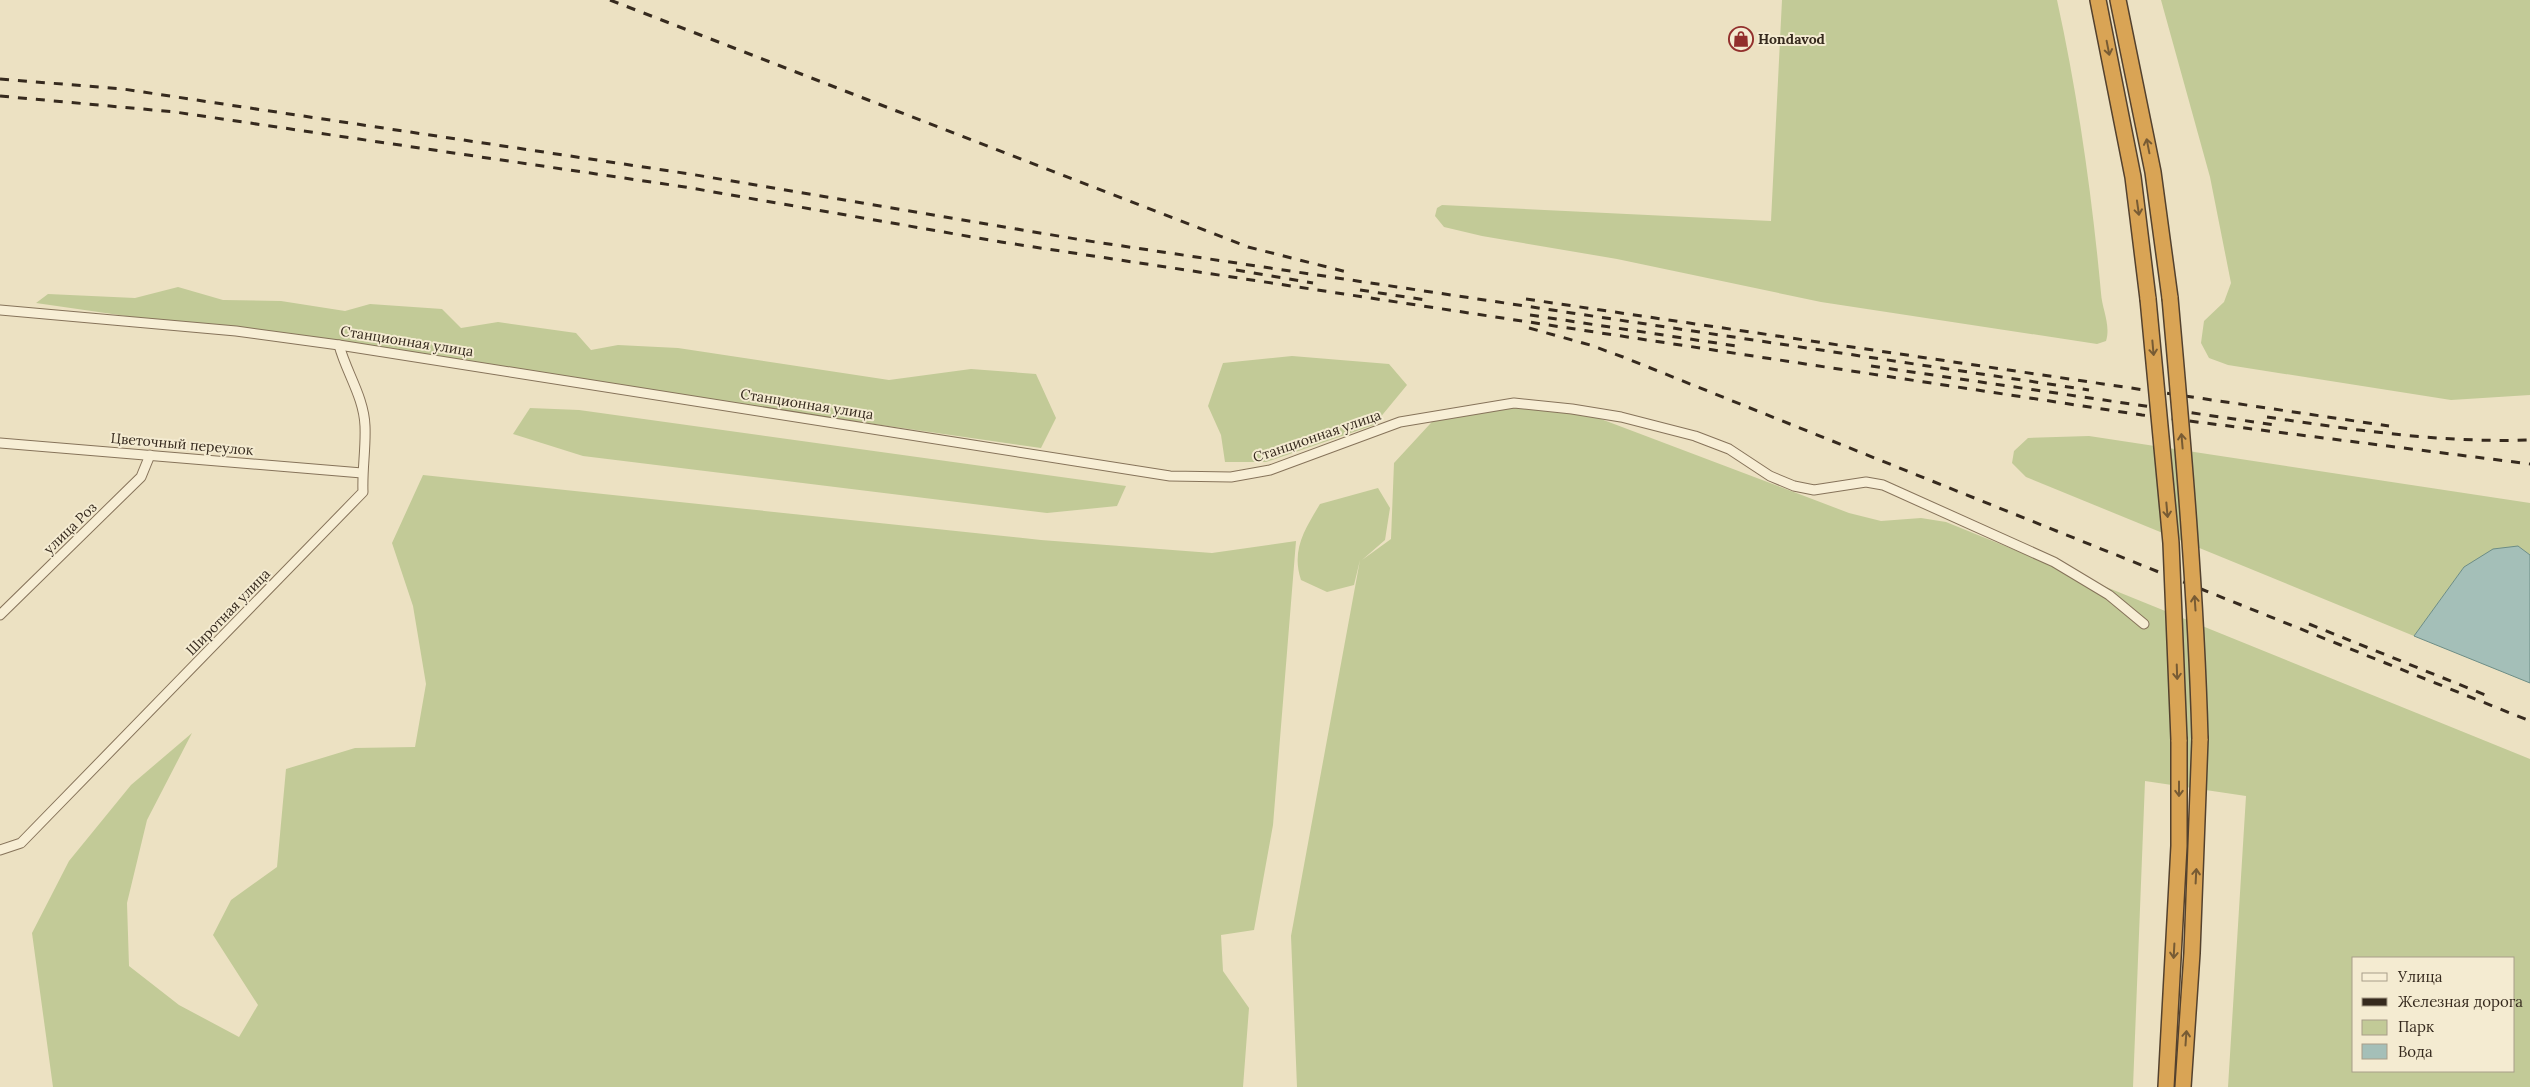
<svg xmlns="http://www.w3.org/2000/svg" width="2530" height="1087" viewBox="0 0 2530 1087" font-family="Lora,serif">
<style>
.green{fill:#c2ca97;fill-rule:evenodd}
.water{fill:#a4bfb8;stroke:#6c8d86}
.lines{fill:none;stroke-linecap:round;stroke-linejoin:round}
.street-casing{stroke:#86735a;stroke-width:11}
.highway-casing{stroke:#53412e;stroke-width:18}
.street{stroke:#f7eed5;stroke-width:9}
.highway{stroke:#d9a455;stroke-width:15}
.rail{stroke:#362a1e;stroke-width:3;stroke-dasharray:9 9;stroke-linecap:butt}
.highway-bridge-casing{stroke:#53412e;stroke-width:18;stroke-linecap:butt}
.highway-bridge{stroke:#d9a455;stroke-width:15}
.oneway{stroke:#775b34}
.labels{text-anchor:middle;stroke-width:4;stroke-linejoin:round;paint-order:stroke}
.poi-label{font-size:14px;font-weight:bold;fill:#362a1e;stroke:#f4ebd1;text-anchor:start}
.street-label{font-size:14px;fill:#362a1e;stroke:#f4ebd1}
</style>
<rect width="100%" height="100%" fill="#ece1c2"/>
<g class="green">
<path d="M1782,0H2057C2078,96 2092,195 2101,293C2102,309 2111,325 2106,341L2097,344L1821,302L1617,259L1482,236L1444,227L1435,216L1437,208L1442,205L1771,221Z"/>
<polygon points="2161,0 2530,0 2530,395 2451,400 2228,365 2209,358 2201,343 2204,321 2224,302 2231,283 2210,177"/>
<polygon points="178,287 223,300 281,301 345,311 370,304 442,309 461,328 498,322 576,333 591,350 618,345 678,348 889,380 971,369 1036,374 1056,418 1041,448 36,303 48,294 135,298"/>
<polygon points="1292,356 1389,364 1407,385 1374,425 1266,462 1225,462 1221,435 1208,406 1223,363"/>
<path d="M1505,404L1585,413L1849,513L1881,521L1921,518L1946,522L2530,759V1087H2228L2246,796L2145,781L2133,1087H1297L1291,936L1360,560L1354,585L1327,592L1301,580C1291,550 1305,529 1320,504L1378,488L1390,508L1385,540L1362,560L1391,539L1394,463L1441,412ZM2354,958H2514V1071H2354Z"/>
<polygon points="530,408 579,410 1126,486 1117,506 1047,513 583,456 513,434"/>
<polygon points="2089,436 2530,503 2530,555 2518,546 2464,567 2414,636 2026,477 2012,463 2014,451 2028,438"/>
<polygon points="423,475 1041,540 1212,553 1296,541 1273,825 1254,930 1221,935 1223,971 1249,1008 1243,1087 53,1087 32,933 69,861 131,785 192,733 147,820 127,903 129,966 179,1005 239,1037 258,1005 213,935 231,900 277,867 286,769 355,748 415,747 426,684 413,606 392,543"/>
</g>
<polygon class="water" points="2518,546 2530,555 2530,683 2414,636 2464,567 2493,549"/>
<g class="lines">
<defs>
<g id="street">
<polyline points="0,310 236,331 339,345 1170,476 1231,477 1270,470 1400,422 1514,403 1572,409 1621,417 1695,436 1729,449 1770,476 1794,486 1814,490 1866,482 1883,485 2054,562 2109,595 2144,624"/>
<polyline points="0,443 362,473"/>
<polyline points="0,615 141,477 150,455"/>
<path d="M0,850L21,843L363,492C362,470 366,448 365,426C364,397 346,372 339,345"/>
</g>
<g id="highway">
<polyline points="2098,0 2133,177 2148,299"/>
<polyline points="2118,0 2153,172 2170,298"/>
<polyline points="2166,1087 2179,846 2179,740"/>
<polyline points="2183,1087 2192,953 2200,739"/>
</g>
</defs>
<use href="#street" class="street-casing"/>
<use href="#highway" class="highway-casing"/>
<use href="#street" class="street"/>
<use href="#highway" class="highway"/>
<g class="rail">
<polyline points="610,0 1248,247 1351,273"/>
<polyline points="0,79 123,89 690,174 1082,240 2089,390"/>
<polyline points="0,96 175,112 685,187 1001,242 2142,415 2530,464"/>
<polyline points="1236,270 1313,283"/>
<polyline points="1360,290 1426,300"/>
<polyline points="1526,299 2389,426"/>
<polyline points="1530,315 1743,347"/>
<polyline points="1529,328 1590,345 1623,357 2530,721"/>
<polyline points="1871,366 2275,425"/>
<path d="M2267,417C2354,430 2442,443 2530,440"/>
<polyline points="2309,624 2488,696"/>
</g>
<defs>
<g id="highway-bridge">
<path d="M2170,298C2183,445 2196,591 2200,739"/>
<polyline points="2148,299 2171,543 2179,740"/>
</g>
</defs>
<use href="#highway-bridge" class="highway-bridge-casing"/>
<use href="#highway-bridge" class="highway-bridge"/>
</g>
<defs><path id="oneway-shaft" d="M-6 0H5M1.5-3L5.5 0L1.5 3" fill="none" stroke-width="1.6" stroke-linecap="round" stroke-linejoin="round" transform="scale(1.25)"/></defs>
<g class="oneway">
<use href="#oneway-shaft" transform="translate(2108 48) rotate(79)"/>
<use href="#oneway-shaft" transform="translate(2148 146) rotate(-101)"/>
<use href="#oneway-shaft" transform="translate(2138 208) rotate(82)"/>
<use href="#oneway-shaft" transform="translate(2153 348) rotate(85)"/>
<use href="#oneway-shaft" transform="translate(2182 441) rotate(-95)"/>
<use href="#oneway-shaft" transform="translate(2167 510) rotate(85)"/>
<use href="#oneway-shaft" transform="translate(2195 603) rotate(-94)"/>
<use href="#oneway-shaft" transform="translate(2177 672) rotate(88)"/>
<use href="#oneway-shaft" transform="translate(2179 789) rotate(90)"/>
<use href="#oneway-shaft" transform="translate(2196 876) rotate(-87)"/>
<use href="#oneway-shaft" transform="translate(2174 951) rotate(93)"/>
<use href="#oneway-shaft" transform="translate(2186 1038) rotate(-86)"/>
</g>
<defs>
<symbol id="shop-ring" viewBox="-11 -11 22 22"><circle r="9.5" fill="#f4ebd1" stroke="#922f2c" stroke-width="1.5"/><path d="M-5-2.5h2.3a2.7 3.5 0 0 1 5.4 0H5L5.5 6h-11ZM-1.5-2.5h3a1.5 2.3 0 0 0-3 0Z" fill="#922f2c"/></symbol>
</defs>
<g fill-rule="evenodd">
<use href="#shop-ring" x="1727" y="25" width="28" height="28"/>
</g>
<g class="labels">
<g class="poi-label">
<text x="1758" y="44">Hondavod</text>
</g>
<g class="street-label">
<text transform="translate(407 341) rotate(9)" y="5">Станционная улица</text>
<text transform="translate(807 404) rotate(9)" y="5">Станционная улица</text>
<text transform="translate(1317 436) rotate(-19)" y="5">Станционная улица</text>
<text transform="translate(182 444) rotate(5)" y="5">Цветочный переулок</text>
<text transform="translate(70 528) rotate(-44)" y="5">улица Роз</text>
<text transform="translate(228 612) rotate(-46)" y="5">Широтная улица</text>
</g>
</g>
<rect x="2352" y="957" width="162" height="115" fill="#f4ebd1" stroke="#a89e89"/>
<rect x="2362" y="973" width="25" height="8" fill="#f7eed5" stroke="#a89e89"/>
<text x="2398" y="982" font-size="15" fill="#362a1e">Улица</text>
<rect x="2362" y="998" width="25" height="8" fill="#362a1e" stroke="#a89e89"/>
<text x="2398" y="1007" font-size="15" fill="#362a1e">Железная дорога</text>
<rect x="2362" y="1020" width="25" height="15" fill="#c2ca97" stroke="#a89e89"/>
<text x="2398" y="1032" font-size="15" fill="#362a1e">Парк</text>
<rect x="2362" y="1044" width="25" height="15" fill="#a4bfb8" stroke="#a89e89"/>
<text x="2398" y="1057" font-size="15" fill="#362a1e">Вода</text>
</svg>
